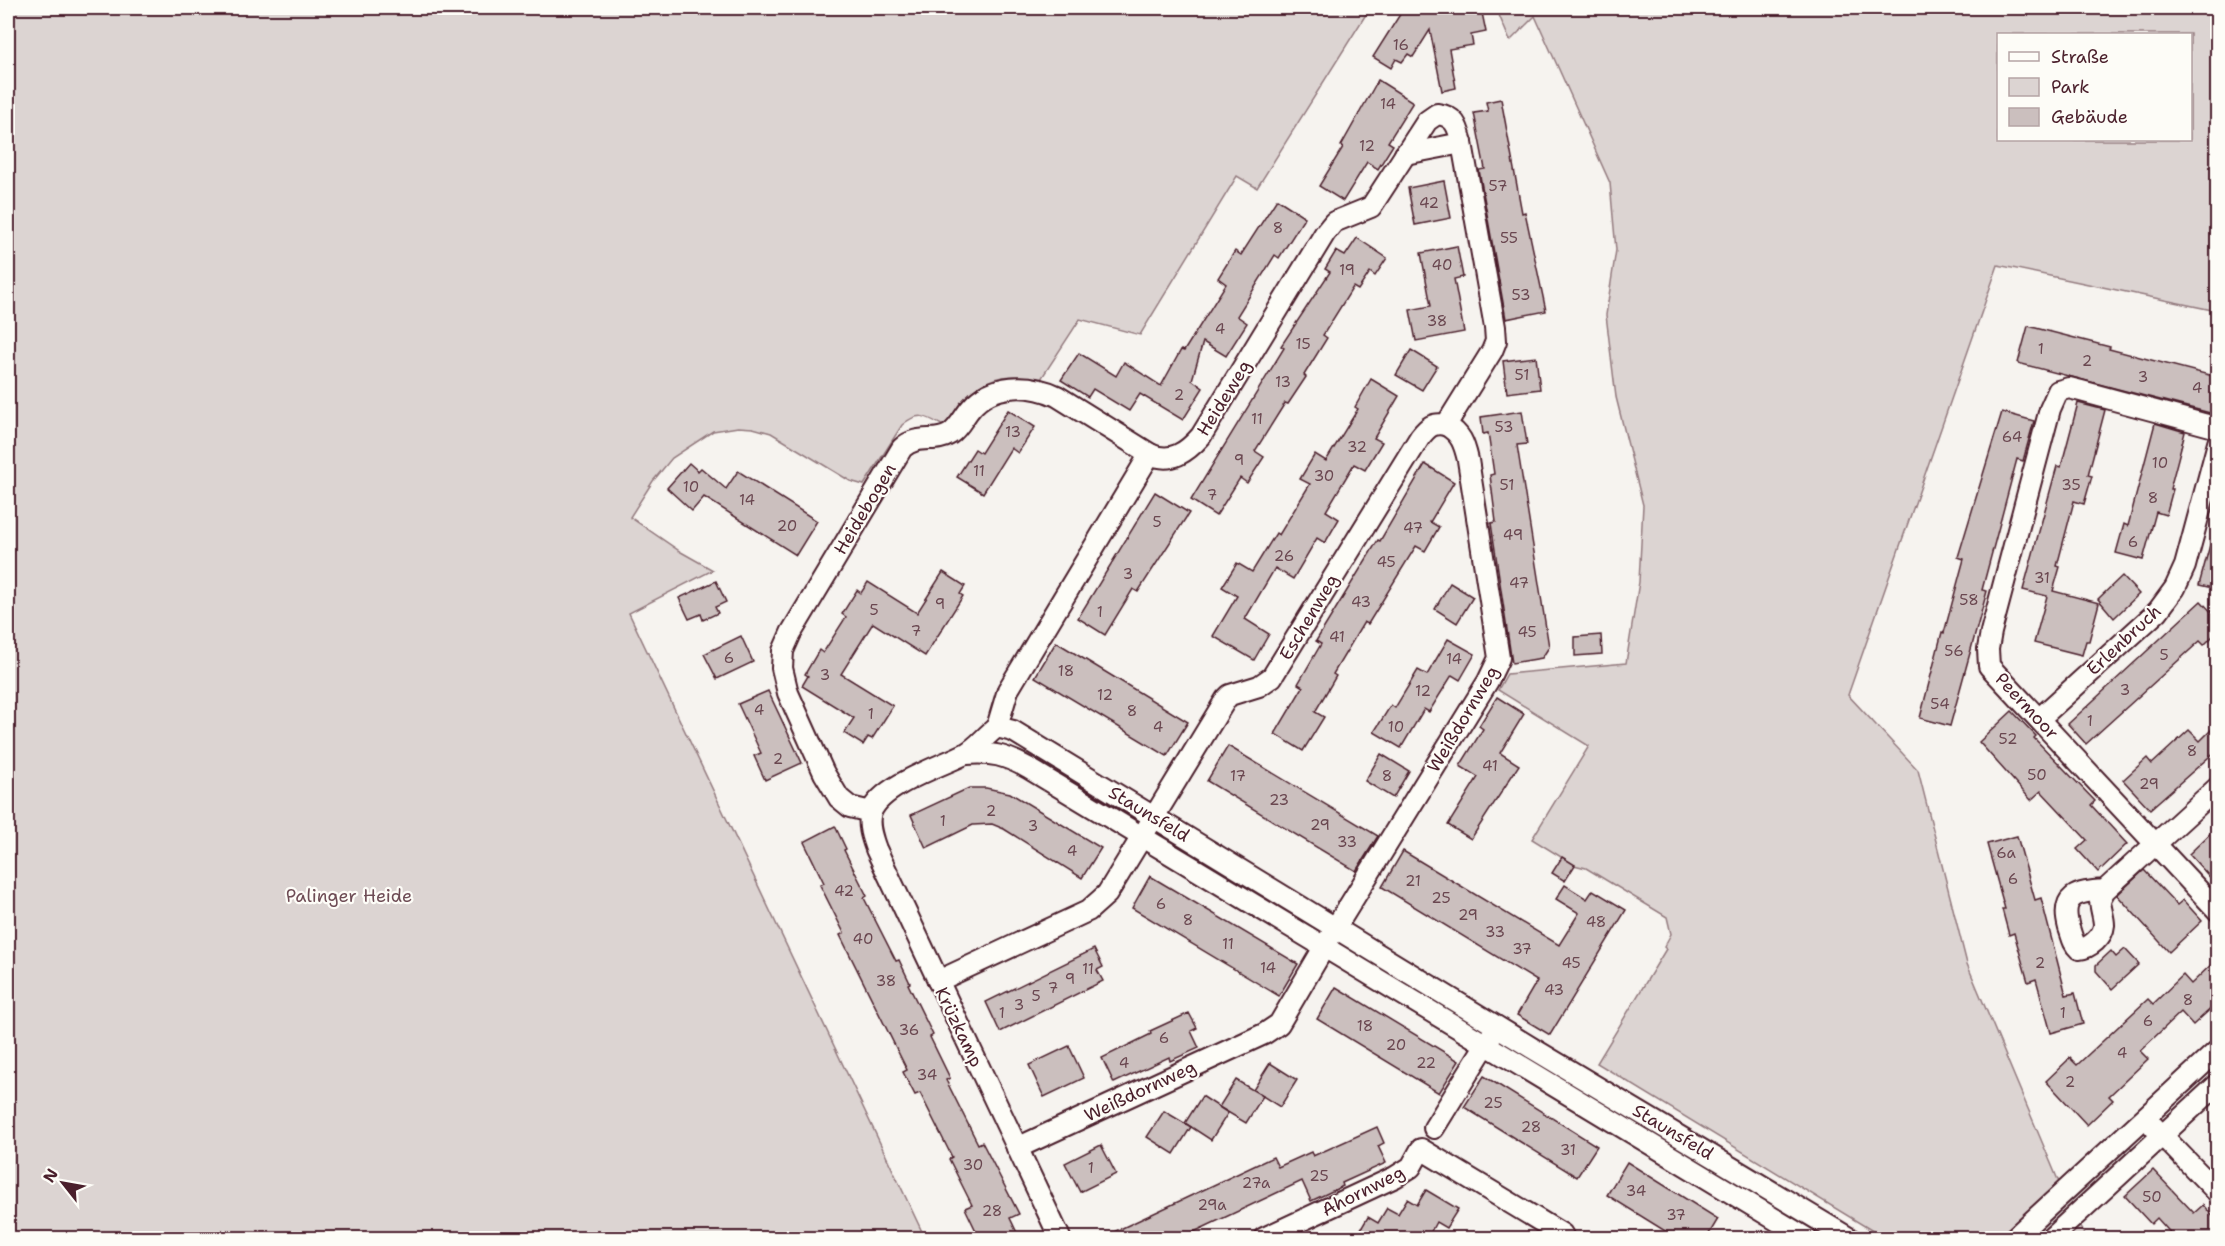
<svg xmlns="http://www.w3.org/2000/svg" width="2225" height="1246" viewBox="0 0 2225 1246" font-family="'Shantell Sans',sans-serif">
<style>
.green{fill:#dcd4d2;stroke:#937a7e;stroke-width:1.5;fill-rule:evenodd}
.building{fill:#cbbfbe;stroke:#4a1f2b;stroke-width:1.5}
.lines{fill:none;stroke-linecap:round;stroke-linejoin:round}
.minor-casing{stroke:#4a1f2b;stroke-width:24}
.minor{stroke:#fdfcf7;stroke-width:20}
.labels{text-anchor:middle;stroke-width:4.5;stroke-linejoin:round;paint-order:stroke}
.number-label{font-size:15px;fill:#6a4750}
.street-label{font-size:18px;fill:#4a1f2b;stroke:#fdfcf7}
.park-label{font-size:18px;fill:#6e4c55;stroke:#fdfcf7}
</style>
<rect width="100%" height="100%" fill="#f6f3ef"/>
<filter id="ink" filterUnits="userSpaceOnUse"><feTurbulence type="fractalNoise" baseFrequency=".0167" numOctaves="2"/><feDisplacementMap in="SourceGraphic" scale="12" xChannelSelector="R" yChannelSelector="G"/><feConvolveMatrix kernelMatrix="1 2 1 2 8 2 1 2 1" color-interpolation-filters="sRGB"/></filter>
<g filter="url(#ink)">
<g class="green">
<path d="M8,8H1370L1257,188L1237,176L1140,335L1080,319L1041,379C988,369 974,385 945,427C927,417 920,410 902,425L864,485L850,481L771,433L753,428L738,427L713,431L672,458L653,481L630,517L681,552L713,570L629,613L925,1238H8Z"/>
<path d="M1496,8H2217V311L1998,265L1848,695L1918,770L1967,964L2066,1199L2127,1143L2135,1152L2072,1213L2086,1238H1901L1876,1233L1597,1063L1666,949L1664,947L1671,934L1667,917L1586,868L1574,865L1532,839L1589,746L1498,690L1507,674L1626,663L1639,582L1643,505L1616,397L1606,315L1616,250L1610,183L1535,16L1510,41ZM1998,34H2190V140H1998Z"/>
<polygon points="1028,749 1123,808 1119,814 1024,755"/>
<polygon points="1178,841 1305,918 1302,924 1173,846"/>
</g>
<g class="building">
<polygon points="1404,8 1415,8 1420,11 1437,8 1481,8 1486,32 1471,35 1473,45 1449,49 1456,88 1442,91 1430,30 1413,57 1408,54 1402,62 1396,59 1391,68 1373,57"/>
<polygon points="1378,80 1413,102 1388,142 1393,145 1378,169 1367,162 1343,201 1319,186 1343,147 1341,146"/>
<polygon points="1501,99 1522,213 1525,212 1546,311 1506,319 1479,170 1485,169 1474,113 1488,111 1486,102"/>
<polygon points="1444,181 1451,218 1415,225 1408,188"/>
<polygon points="1277,199 1305,217 1279,258 1275,255 1237,316 1247,323 1226,356 1203,342 1192,380 1203,388 1183,420 1140,394 1129,411 1093,389 1088,397 1061,380 1079,353 1116,376 1124,362 1161,386 1181,350 1184,351 1226,284 1218,278 1235,251 1241,255"/>
<polygon points="1357,238 1387,258 1375,276 1370,272 1358,290 1353,287 1323,335 1327,338 1304,375 1306,377 1288,404 1285,403 1255,451 1264,457 1247,483 1240,478 1216,516 1191,500 1284,348 1281,346 1330,272 1325,269 1336,251 1345,256"/>
<polygon points="1457,246 1463,277 1454,279 1464,332 1416,341 1410,310 1431,306 1421,253"/>
<polygon points="2028,326 2110,347 2109,349 2217,377 2217,400 2214,414 2018,363"/>
<polygon points="1411,350 1437,366 1422,390 1396,375"/>
<polygon points="1536,357 1540,389 1507,393 1503,361"/>
<polygon points="1371,379 1399,396 1374,438 1382,442 1365,470 1354,464 1326,511 1339,519 1325,543 1317,538 1293,579 1275,568 1245,619 1269,634 1254,660 1213,636 1237,596 1222,587 1237,563 1252,572 1276,533 1279,535 1310,484 1300,479 1315,454 1326,461 1358,409 1355,407"/>
<polygon points="2078,403 2105,410 2088,475 2092,476 2084,504 2074,501 2057,566 2060,567 2053,591 2099,603 2089,641 2086,641 2082,655 2034,643 2047,596 2023,590 2057,466 2061,467"/>
<polygon points="1008,410 1035,427 1018,453 1011,448 983,493 957,477 975,449 981,453"/>
<polygon points="1522,411 1527,444 1517,445 1549,647 1542,658 1512,663 1491,523 1496,522 1490,475 1494,474 1488,433 1483,434 1481,417"/>
<polygon points="2002,412 2034,421 2023,461 2017,459 1982,590 1987,591 1950,726 1920,718 1942,632 1944,633 1964,559 1958,557"/>
<polygon points="2155,423 2185,432 2170,489 2173,489 2166,515 2156,512 2143,560 2116,553 2124,524 2128,526"/>
<polygon points="689,463 698,471 701,468 726,489 738,471 817,521 796,555 704,497 692,511 667,488"/>
<polygon points="1425,464 1454,482 1430,522 1439,527 1425,551 1416,546 1368,624 1364,622 1333,674 1336,676 1315,712 1324,717 1303,751 1275,734 1303,687 1298,684 1321,644 1316,641 1378,540 1380,541"/>
<polygon points="1155,492 1189,513 1138,592 1133,589 1105,635 1078,618"/>
<polygon points="2213,534 2217,535 2217,589 2199,585"/>
<polygon points="943,572 965,586 960,594 963,596 925,656 873,623 841,674 893,706 872,739 868,737 863,745 844,733 854,718 802,686 808,676 805,674 819,650 823,653 846,617 842,614 857,590 861,593 868,582 917,613"/>
<polygon points="2122,576 2139,594 2114,618 2098,599"/>
<polygon points="716,581 726,602 715,607 718,613 703,620 701,614 689,619 679,598"/>
<polygon points="1450,583 1473,597 1457,623 1435,609"/>
<polygon points="2201,601 2217,618 2217,632 2204,645 2200,641 2086,744 2068,724"/>
<polygon points="1601,635 1602,654 1575,656 1575,637"/>
<polygon points="741,636 753,662 717,679 704,654"/>
<polygon points="1448,639 1475,654 1460,680 1452,675 1429,712 1424,709 1401,748 1374,732 1391,705 1395,708 1418,670 1427,675"/>
<polygon points="1056,642 1188,722 1167,756 1035,677"/>
<polygon points="768,691 802,763 765,780 754,756 761,753 738,704"/>
<polygon points="1497,697 1524,714 1500,753 1519,765 1471,839 1448,825 1478,777 1460,766 1483,729 1479,726"/>
<polygon points="2012,711 2036,736 2034,738 2095,801 2091,805 2127,844 2098,872 2077,849 2087,840 2041,791 2031,800 1979,742"/>
<polygon points="2217,724 2217,750 2150,809 2123,780 2147,758 2152,764 2189,730 2200,741"/>
<polygon points="1228,746 1378,836 1356,871 1207,781"/>
<polygon points="1381,754 1409,771 1393,798 1365,781"/>
<polygon points="969,788 986,788 1010,793 1101,848 1082,878 1004,829 992,824 973,825 926,848 911,815"/>
<polygon points="835,826 846,849 844,850 867,896 864,898 896,961 899,960 910,983 908,984 933,1035 930,1037 950,1078 946,1080 978,1144 982,1142 1019,1214 1010,1218 1020,1239 980,1239 965,1208 972,1205 949,1159 952,1157 920,1093 915,1095 903,1072 907,1070 840,935 844,933 820,885 824,883 804,842"/>
<polygon points="2217,827 2217,885 2189,854"/>
<polygon points="2017,836 2035,900 2041,898 2066,995 2075,993 2083,1024 2051,1033 2036,979 2028,982 2014,933 2009,935 2002,909 2005,909 1987,844"/>
<polygon points="1403,851 1559,945 1579,913 1556,899 1565,885 1587,899 1593,890 1626,910 1550,1035 1517,1015 1537,981 1382,887"/>
<polygon points="1562,857 1575,865 1565,881 1552,873"/>
<polygon points="2144,870 2177,905 2183,900 2202,921 2169,952 2117,895"/>
<polygon points="1150,876 1298,964 1279,996 1132,908"/>
<polygon points="1094,949 1103,967 1097,970 1103,981 1000,1032 986,1002"/>
<polygon points="2125,949 2139,964 2112,989 2096,971 2096,965 2111,951 2116,957"/>
<polygon points="2217,959 2217,1003 2193,1025 2181,1012 2140,1051 2148,1059 2109,1096 2113,1100 2087,1125 2046,1081 2070,1058 2077,1065 2148,999 2153,1004 2183,975 2191,984"/>
<polygon points="1336,987 1459,1061 1439,1093 1317,1019"/>
<polygon points="1189,1013 1197,1028 1191,1031 1199,1048 1170,1061 1169,1057 1114,1083 1102,1058 1151,1034 1150,1031"/>
<polygon points="1069,1046 1084,1078 1044,1097 1029,1065"/>
<polygon points="1270,1063 1297,1080 1280,1107 1253,1090"/>
<polygon points="1484,1076 1597,1146 1577,1177 1464,1107"/>
<polygon points="1236,1080 1263,1096 1246,1123 1219,1107"/>
<polygon points="1202,1096 1228,1113 1211,1140 1185,1123"/>
<polygon points="1164,1111 1191,1127 1174,1154 1147,1137"/>
<polygon points="1377,1127 1384,1143 1378,1146 1386,1163 1342,1183 1343,1186 1311,1201 1302,1181 1179,1239 1099,1239 1273,1157 1278,1167 1311,1152 1313,1156"/>
<polygon points="1101,1145 1116,1174 1080,1192 1065,1163"/>
<polygon points="1627,1162 1718,1219 1706,1239 1678,1239 1607,1195"/>
<polygon points="2153,1170 2194,1213 2203,1205 2217,1221 2217,1239 2176,1239 2157,1218 2151,1224 2125,1196"/>
<polygon points="1426,1190 1458,1209 1446,1228 1436,1222 1427,1239 1355,1239 1368,1217 1378,1223 1387,1208 1398,1214 1407,1199 1417,1205"/>
</g>
<g class="lines">
<defs>
<g id="minor">
<polyline points="1405,154 1462,143"/>
<polyline points="2218,428 2081,391 2069,388 2058,391 2050,409 1991,632 1988,649 1989,666 2218,911"/>
<polyline points="2039,719 2158,611 2175,588 2185,566 2218,443"/>
<path d="M966,754C992,752 1005,755 1028,768L1806,1238"/>
<path d="M871,812L850,807L839,798L824,773L788,693L782,668L783,651L791,633L902,448C918,433 935,444 950,434C959,428 964,416 971,408C992,383 1029,383 1057,396L1150,454"/>
<path d="M2105,890C2076,892 2060,895 2069,928C2072,936 2073,944 2079,949C2090,948 2103,937 2104,925C2104,917 2100,908 2100,899L2105,890L2218,787"/>
<path d="M938,981L1088,911L1107,894L1226,699L1230,695L1259,686L1272,677L1420,437C1428,427 1433,422 1446,425L1492,351L1496,341L1495,327L1462,143C1458,128 1456,116 1437,114L1427,121L1371,207L1334,222L1325,233L1201,436C1187,452 1171,464 1150,454L1008,690L997,727"/>
<polyline points="2153,1126 2218,1193"/>
<polyline points="1434,1128 1491,1036"/>
<path d="M1017,1148L1264,1034L1279,1024L1336,927L1488,681L1499,658L1468,460C1464,443 1461,434 1446,425"/>
<path d="M1060,1238L876,849C872,838 867,824 871,812C882,785 939,767 965,754C978,747 985,736 997,727L1013,731L1532,1048L1849,1238"/>
<polyline points="1264,1238 1395,1177 1411,1167 1421,1149 1562,1234 1564,1238"/>
<polyline points="2014,1238 2218,1050"/>
<polyline points="2051,1238 2218,1084"/>
</g>
</defs>
<use href="#minor" class="minor-casing"/>
<use href="#minor" class="minor"/>
</g>
</g>
<g class="labels">
<g class="number-label">
<text x="1401" y="50">16</text>
<text x="1388" y="109">14</text>
<text x="1367" y="151">12</text>
<text x="1498" y="191">57</text>
<text x="1429" y="208">42</text>
<text x="1278" y="233">8</text>
<text x="1509" y="243">55</text>
<text x="1442" y="270">40</text>
<text x="1347" y="275">19</text>
<text x="1521" y="300">53</text>
<text x="1437" y="326">38</text>
<text x="1220" y="334">4</text>
<text x="1303" y="349">15</text>
<text x="2041" y="354">1</text>
<text x="2087" y="366">2</text>
<text x="1522" y="380">51</text>
<text x="2143" y="382">3</text>
<text x="1283" y="387">13</text>
<text x="2197" y="393">4</text>
<text x="1179" y="400">2</text>
<text x="1257" y="424">11</text>
<text x="1504" y="432">53</text>
<text x="1013" y="437">13</text>
<text x="2012" y="442">64</text>
<text x="1357" y="452">32</text>
<text x="1239" y="465">9</text>
<text x="2160" y="468">10</text>
<text x="979" y="476">11</text>
<text x="1324" y="481">30</text>
<text x="1507" y="490">51</text>
<text x="2071" y="490">35</text>
<text x="691" y="492">10</text>
<text x="1212" y="500">7</text>
<text x="2153" y="503">8</text>
<text x="747" y="505">14</text>
<text x="1157" y="527">5</text>
<text x="787" y="531">20</text>
<text x="1413" y="533">47</text>
<text x="1513" y="540">49</text>
<text x="2133" y="547">6</text>
<text x="1284" y="561">26</text>
<text x="1386" y="567">45</text>
<text x="1128" y="579">3</text>
<text x="2042" y="583">31</text>
<text x="1519" y="588">47</text>
<text x="1969" y="605">58</text>
<text x="1361" y="607">43</text>
<text x="940" y="609">9</text>
<text x="874" y="615">5</text>
<text x="1100" y="617">1</text>
<text x="916" y="636">7</text>
<text x="1527" y="637">45</text>
<text x="1337" y="642">41</text>
<text x="1954" y="656">56</text>
<text x="2164" y="660">5</text>
<text x="729" y="663">6</text>
<text x="1454" y="664">14</text>
<text x="1066" y="676">18</text>
<text x="825" y="680">3</text>
<text x="2125" y="695">3</text>
<text x="1423" y="696">12</text>
<text x="1105" y="700">12</text>
<text x="1940" y="709">54</text>
<text x="759" y="715">4</text>
<text x="1132" y="716">8</text>
<text x="871" y="719">1</text>
<text x="2090" y="726">1</text>
<text x="1158" y="732">4</text>
<text x="1396" y="732">10</text>
<text x="2008" y="744">52</text>
<text x="2192" y="756">8</text>
<text x="778" y="764">2</text>
<text x="1490" y="771">41</text>
<text x="2037" y="780">50</text>
<text x="1238" y="781">17</text>
<text x="1387" y="781">8</text>
<text x="2149" y="789">29</text>
<text x="1279" y="805">23</text>
<text x="991" y="816">2</text>
<text x="943" y="826">1</text>
<text x="1320" y="830">29</text>
<text x="1033" y="831">3</text>
<text x="1347" y="847">33</text>
<text x="1072" y="856">4</text>
<text x="2006" y="858">6a</text>
<text x="2013" y="884">6</text>
<text x="1413" y="886">21</text>
<text x="844" y="896">42</text>
<text x="1441" y="903">25</text>
<text x="1161" y="909">6</text>
<text x="1468" y="920">29</text>
<text x="1188" y="925">8</text>
<text x="1596" y="927">48</text>
<text x="1495" y="937">33</text>
<text x="863" y="944">40</text>
<text x="1228" y="949">11</text>
<text x="1522" y="954">37</text>
<text x="1571" y="968">45</text>
<text x="2040" y="968">2</text>
<text x="1268" y="973">14</text>
<text x="1088" y="974">11</text>
<text x="1070" y="984">9</text>
<text x="886" y="986">38</text>
<text x="1053" y="993">7</text>
<text x="1554" y="995">43</text>
<text x="1036" y="1001">5</text>
<text x="2188" y="1005">8</text>
<text x="1019" y="1010">3</text>
<text x="1002" y="1018">1</text>
<text x="2063" y="1018">1</text>
<text x="2148" y="1026">6</text>
<text x="1365" y="1031">18</text>
<text x="909" y="1035">36</text>
<text x="1164" y="1043">6</text>
<text x="1396" y="1050">20</text>
<text x="2122" y="1058">4</text>
<text x="1124" y="1068">4</text>
<text x="1426" y="1068">22</text>
<text x="927" y="1080">34</text>
<text x="2070" y="1087">2</text>
<text x="1493" y="1108">25</text>
<text x="1531" y="1132">28</text>
<text x="1568" y="1155">31</text>
<text x="973" y="1170">30</text>
<text x="1091" y="1173">1</text>
<text x="1319" y="1181">25</text>
<text x="1256" y="1188">27a</text>
<text x="1636" y="1196">34</text>
<text x="2152" y="1202">50</text>
<text x="1212" y="1210">29a</text>
<text x="992" y="1216">28</text>
<text x="1676" y="1220">37</text>
</g>
<g class="street-label">
<text transform="translate(1224 398) rotate(-58)" y="6">Heideweg</text>
<text transform="translate(865 509) rotate(-59)" y="6">Heidebogen</text>
<text transform="translate(1309 617) rotate(-59)" y="6">Eschenweg</text>
<text transform="translate(2124 640) rotate(-43)" y="6">Erlenbruch</text>
<text transform="translate(2027 706) rotate(47)" y="6">Peermoor</text>
<text transform="translate(1463 719) rotate(-59)" y="6">Weißdornweg</text>
<text transform="translate(1149 814) rotate(31)" y="6">Staunsfeld</text>
<text transform="translate(959 1027) rotate(64)" y="6">Krüzkamp</text>
<text transform="translate(1140 1091) rotate(-25)" y="6">Weißdornweg</text>
<text transform="translate(1673 1132) rotate(31)" y="6">Staunsfeld</text>
<text transform="translate(1363 1191) rotate(-27)" y="6">Ahornweg</text>
</g>
<g class="park-label">
<text x="349" y="902">Palinger Heide</text>
</g>
</g>
<rect width="2225" height="1246" fill="none" stroke="#fdfcf7" stroke-width="30"/>
<rect x="15" y="15" width="2195" height="1216" fill="none" stroke="#4a1f2b" stroke-width="2" filter="url(#ink)"/>
<rect x="1997" y="33" width="195" height="108" fill="#fdfcf7" stroke="#b5a4a5" stroke-width="1.5"/>
<rect x="2009" y="52" width="30" height="9" fill="#fdfcf7" stroke="#b5a4a5" stroke-width="1.5"/>
<text x="2051" y="63" font-size="18" fill="#4a1f2b">Straße</text>
<rect x="2009" y="78" width="30" height="18" fill="#dcd4d2" stroke="#b5a4a5" stroke-width="1.5"/>
<text x="2051" y="93" font-size="18" fill="#4a1f2b">Park</text>
<rect x="2009" y="108" width="30" height="18" fill="#cbbfbe" stroke="#b5a4a5" stroke-width="1.5"/>
<text x="2051" y="123" font-size="18" fill="#4a1f2b">Gebäude</text>
<g transform="translate(63 1183) rotate(301)" stroke="#fdfcf7" stroke-width="4.5" paint-order="stroke">
<path d="M0-4.5L10 22L0 15L-10 22Z" fill="#4a1f2b"/>
<text y="-9" font-size="16" font-weight="bold" text-anchor="middle" fill="#4a1f2b">N</text>
</g>
</svg>
